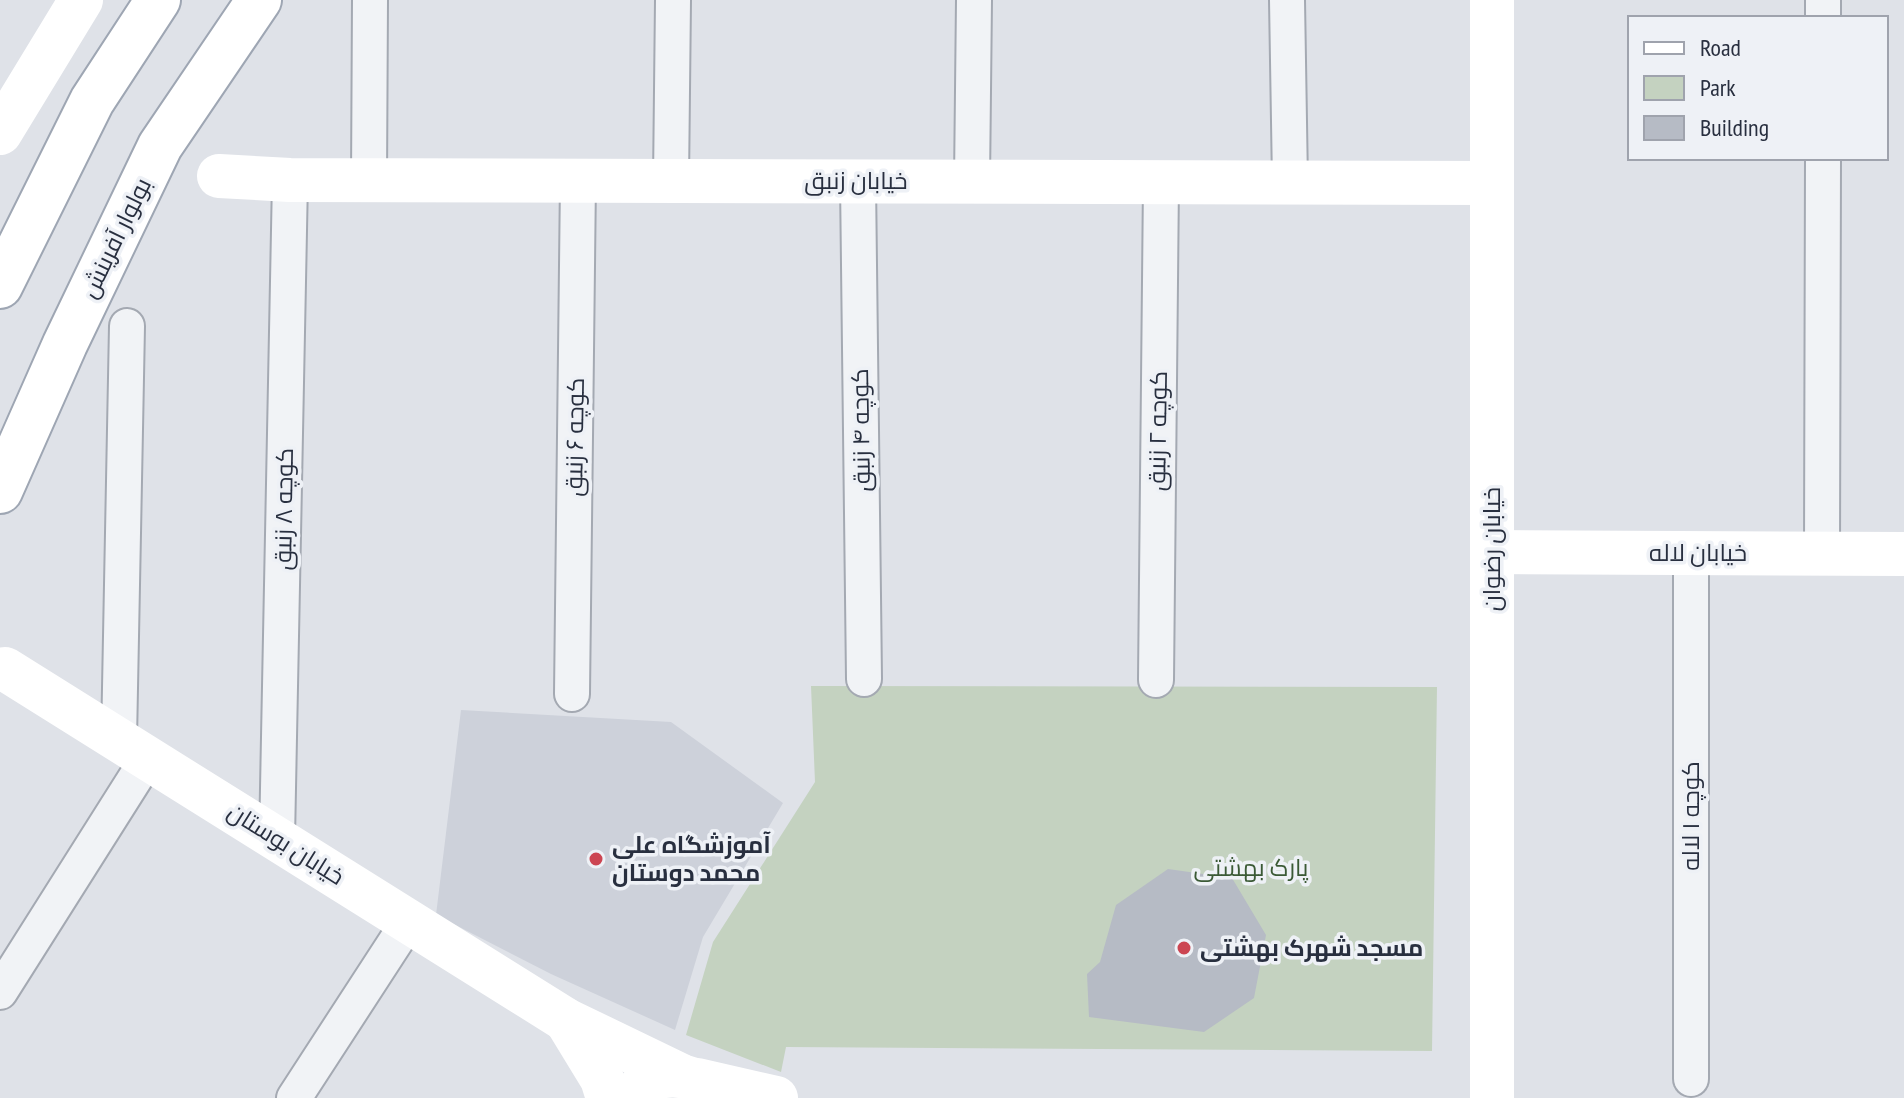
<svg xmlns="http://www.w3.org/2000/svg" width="1904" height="1098" viewBox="0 0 1904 1098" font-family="'PT Sans Narrow',Cairo,sans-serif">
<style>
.built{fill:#cdd1da}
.green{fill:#c4d2c0}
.building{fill:#b6bbc5}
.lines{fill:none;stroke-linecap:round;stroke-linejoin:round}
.street-casing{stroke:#a4a9b2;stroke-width:38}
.primary-casing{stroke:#9ea6b3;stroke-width:48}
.street{stroke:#f1f3f6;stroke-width:34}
.secondary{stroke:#fff;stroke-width:44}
.primary{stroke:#fff;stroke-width:44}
.poi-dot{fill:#cc4552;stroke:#eef1f6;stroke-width:3}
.labels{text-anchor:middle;stroke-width:7;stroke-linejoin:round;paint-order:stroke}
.street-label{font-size:24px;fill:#282f3f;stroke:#eef1f6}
.poi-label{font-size:24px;font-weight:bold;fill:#282f3f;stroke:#eef1f6;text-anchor:start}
.park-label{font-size:24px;fill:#3b5a36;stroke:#eef1f6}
</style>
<rect width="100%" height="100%" fill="#dfe2e8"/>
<polygon class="built" points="461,710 671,722 783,803 703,937 675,1030 551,974 436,915"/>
<polygon class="green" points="811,686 1437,687 1432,1051 786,1047 781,1072 686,1035 713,942 815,782"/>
<polygon class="building" points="1168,869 1232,878 1266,935 1254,998 1204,1032 1089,1017 1087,974 1100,962 1116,905"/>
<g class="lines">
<defs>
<g id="street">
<polyline points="1287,0 1290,182"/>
<polyline points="1823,18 1823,0"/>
<polyline points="369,180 370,0"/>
<polyline points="671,181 673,0"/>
<polyline points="972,181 974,0"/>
<polyline points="858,182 864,679"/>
<polyline points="1822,554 1823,158"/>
<polyline points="1156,680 1161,182"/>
<polyline points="572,694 578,180"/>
<polyline points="119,740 127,326"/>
<polyline points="277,839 290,180"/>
<polyline points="0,992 148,758"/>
<polyline points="1691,1079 1691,553"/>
<polyline points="294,1098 409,921"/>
</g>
<g id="primary">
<polyline points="0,286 92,101 158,0"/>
<polyline points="0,491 65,344 160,146 259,0"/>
</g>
</defs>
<use href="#street" class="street-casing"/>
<use href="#primary" class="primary-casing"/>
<use href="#street" class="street"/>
<g class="secondary">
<polyline points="1492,0 1492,1098"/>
<polyline points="0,133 81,0"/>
<polyline points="219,176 290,180 1492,183"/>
<polyline points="1492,552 1904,554"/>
<polyline points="5,669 566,1020 680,1075"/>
<polyline points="566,1020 602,1079 608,1098"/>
<polyline points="697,1080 776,1098"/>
<path d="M631,1098C652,1066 695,1070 718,1098"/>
</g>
<use href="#primary" class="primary"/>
</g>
<g class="poi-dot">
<circle cx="596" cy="859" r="8"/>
<circle cx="1184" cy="948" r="8"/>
</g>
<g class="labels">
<g class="street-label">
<text x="856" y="189">خیابان زنبق</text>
<text transform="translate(116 238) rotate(-64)" y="8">بولوار آفرینش</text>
<text transform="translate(861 430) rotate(-91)" y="8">کوچه ۴ زنبق</text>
<text transform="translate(1158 431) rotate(-89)" y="8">کوچه ۲ زنبق</text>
<text transform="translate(575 437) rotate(-89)" y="8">کوچه ۶ زنبق</text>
<text transform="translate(284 509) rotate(-89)" y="8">کوچه ۸ زنبق</text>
<text transform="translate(1492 549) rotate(-90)" y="8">خیابان رضوان</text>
<text x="1698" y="561">خیابان لاله</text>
<text transform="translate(1691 816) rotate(-90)" y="8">کوچه ۱ لاله</text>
<text transform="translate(286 844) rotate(32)" y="8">خیابان بوستان</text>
</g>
<g class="poi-label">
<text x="612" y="853">آموزشگاه علی<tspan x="612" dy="28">محمد دوستان</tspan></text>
<text x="1200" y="956">مسجد شهرک بهشتی</text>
</g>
<g class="park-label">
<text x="1251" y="876">پارک بهشتی</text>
</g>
</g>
<rect x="1628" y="16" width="260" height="144" fill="#eef1f6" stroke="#9fa3ad" stroke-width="2"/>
<rect x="1644" y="42" width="40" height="12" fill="#ffffff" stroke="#9fa3ad" stroke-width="2"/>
<text x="1700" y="56" font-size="24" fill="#282f3f">Road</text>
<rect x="1644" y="76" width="40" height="24" fill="#c4d2c0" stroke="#9fa3ad" stroke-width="2"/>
<text x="1700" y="96" font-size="24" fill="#282f3f">Park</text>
<rect x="1644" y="116" width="40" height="24" fill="#b6bbc5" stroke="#9fa3ad" stroke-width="2"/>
<text x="1700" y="136" font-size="24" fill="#282f3f">Building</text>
</svg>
